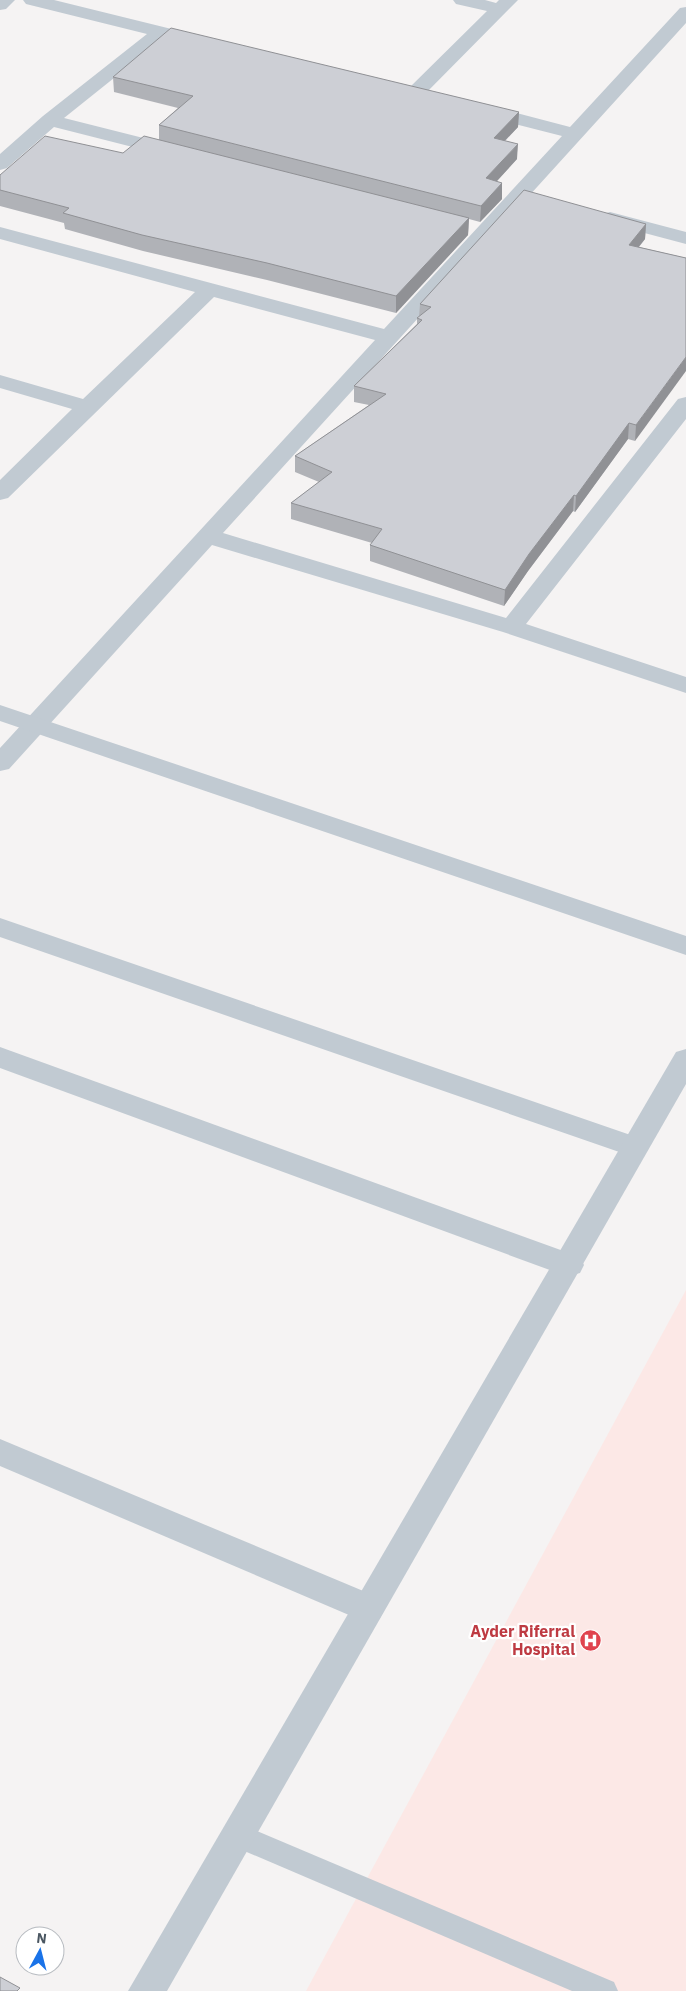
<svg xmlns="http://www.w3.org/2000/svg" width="686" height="1991" viewBox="0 0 686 1991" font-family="'IBM Plex Sans',sans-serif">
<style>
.medical{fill:#fce8e6}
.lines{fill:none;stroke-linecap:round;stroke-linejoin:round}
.service{fill:#c1cad2;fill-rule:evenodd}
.minor{fill:#c1cad2;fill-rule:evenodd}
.tertiary{fill:#c1cad2;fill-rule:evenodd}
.wall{fill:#b0b2b7}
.shaded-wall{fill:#909195}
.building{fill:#cdcfd5;stroke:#909195}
.labels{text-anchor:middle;stroke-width:4.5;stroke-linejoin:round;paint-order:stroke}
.near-health-label{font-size:16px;font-weight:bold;fill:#be3a42;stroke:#fff;text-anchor:end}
</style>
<rect width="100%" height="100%" fill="#f5f3f3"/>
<polygon class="medical" points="686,1290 686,1991 306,1991"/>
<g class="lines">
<polygon class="service" points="238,1823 614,1982 618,1991 572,1991 228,1844 224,1835 228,1826"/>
<g class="minor">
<polygon points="0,0 15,0 6,9 0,10"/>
<polygon points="23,0 54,0 208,38 211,42 208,46 202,47 164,38 64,118 179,147 182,151 179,155 172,157 54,127 7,168 0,170 0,154 43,116 147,34 26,4"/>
<polygon points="453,0 485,0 496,3 499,0 518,0 422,97 415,99 408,97 406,93 408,89 487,11 456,4"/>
<polygon points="686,7 686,23 223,533 506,618 678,399 686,397 686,419 526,624 686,677 686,693 503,632 212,545 9,769 0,771 0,748 375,340 214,297 8,498 0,500 0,480 72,409 0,388 0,375 83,399 195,292 0,239 0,227 384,329 562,136 475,114 473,110 475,106 482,104 570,127 680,8"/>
<polygon points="610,212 686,232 686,244 603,222 600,218 603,214"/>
<polygon points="0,918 645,1140 649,1147 645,1154 635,1158 625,1154 0,937"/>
<polygon points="0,1047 580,1257 584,1265 580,1273 569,1276 558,1273 0,1068"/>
<polygon points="0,1439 380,1598 385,1608 380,1618 368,1622 356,1618 0,1466"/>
</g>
<g class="tertiary">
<polygon points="0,705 686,936 686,955 0,721"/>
<polygon points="686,1049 686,1084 167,1991 128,1991 676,1052"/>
</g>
</g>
<g class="wall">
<polygon points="113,77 519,112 518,127 505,141 517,159 497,181 502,199 480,222 469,219 468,235 396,313 267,280 143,251 65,229 64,223 0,206 0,175 123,153 159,140 159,125 178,108 114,92"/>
<polygon points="646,224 645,239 639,247 686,258 635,441 628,439 575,512 573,511 528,571 504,606 370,561 370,545 372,543 291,519 291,503 319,482 295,472 295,456 369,405 354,402 354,386 417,324 417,318 419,317 420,304"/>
</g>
<g class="shaded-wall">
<polygon points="519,112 518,127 493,153 494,138"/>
<polygon points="518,144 517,159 485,194 486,178"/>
<polygon points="502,183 502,199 480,222 481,206"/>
<polygon points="469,218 468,235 396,313 396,296"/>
<polygon points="646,224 645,239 628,260 629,245"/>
<polygon points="686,357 686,371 635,441 636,425"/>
<polygon points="629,423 628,439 575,512 576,496"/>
<polygon points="574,495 573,511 528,571 504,606 505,590 529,554"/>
</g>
<g class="building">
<polygon points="171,28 519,112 494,138 518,144 486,178 502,183 481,206 159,125 193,96 113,77"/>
<polygon points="45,136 123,153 144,136 469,218 396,296 267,263 142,235 63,213 69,208 0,190 0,175"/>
<polygon points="524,190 646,224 629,245 686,258 686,357 636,425 629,423 576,496 574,495 529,554 505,590 370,545 382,529 291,503 332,472 295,456 386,394 354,386 422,320 417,318 431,307 420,304"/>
<polygon points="0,1977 20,1988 17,1991 0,1991"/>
</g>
<defs>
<symbol id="hospital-disc" viewBox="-11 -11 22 22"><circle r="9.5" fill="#e0444e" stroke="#fff"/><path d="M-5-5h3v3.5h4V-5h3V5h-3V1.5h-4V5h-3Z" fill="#fff"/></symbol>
</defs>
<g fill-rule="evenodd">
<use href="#hospital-disc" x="578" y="1628" width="25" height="25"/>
</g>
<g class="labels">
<g class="near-health-label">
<text x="575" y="1637">Ayder Riferral<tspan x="575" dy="18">Hospital</tspan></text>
</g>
</g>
<g transform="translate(40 1951) rotate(7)"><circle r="24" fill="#ffffff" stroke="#b7bbc0"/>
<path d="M0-4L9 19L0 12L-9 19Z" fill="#1a73e8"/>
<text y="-8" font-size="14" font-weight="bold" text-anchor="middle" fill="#4a5661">N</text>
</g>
</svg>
